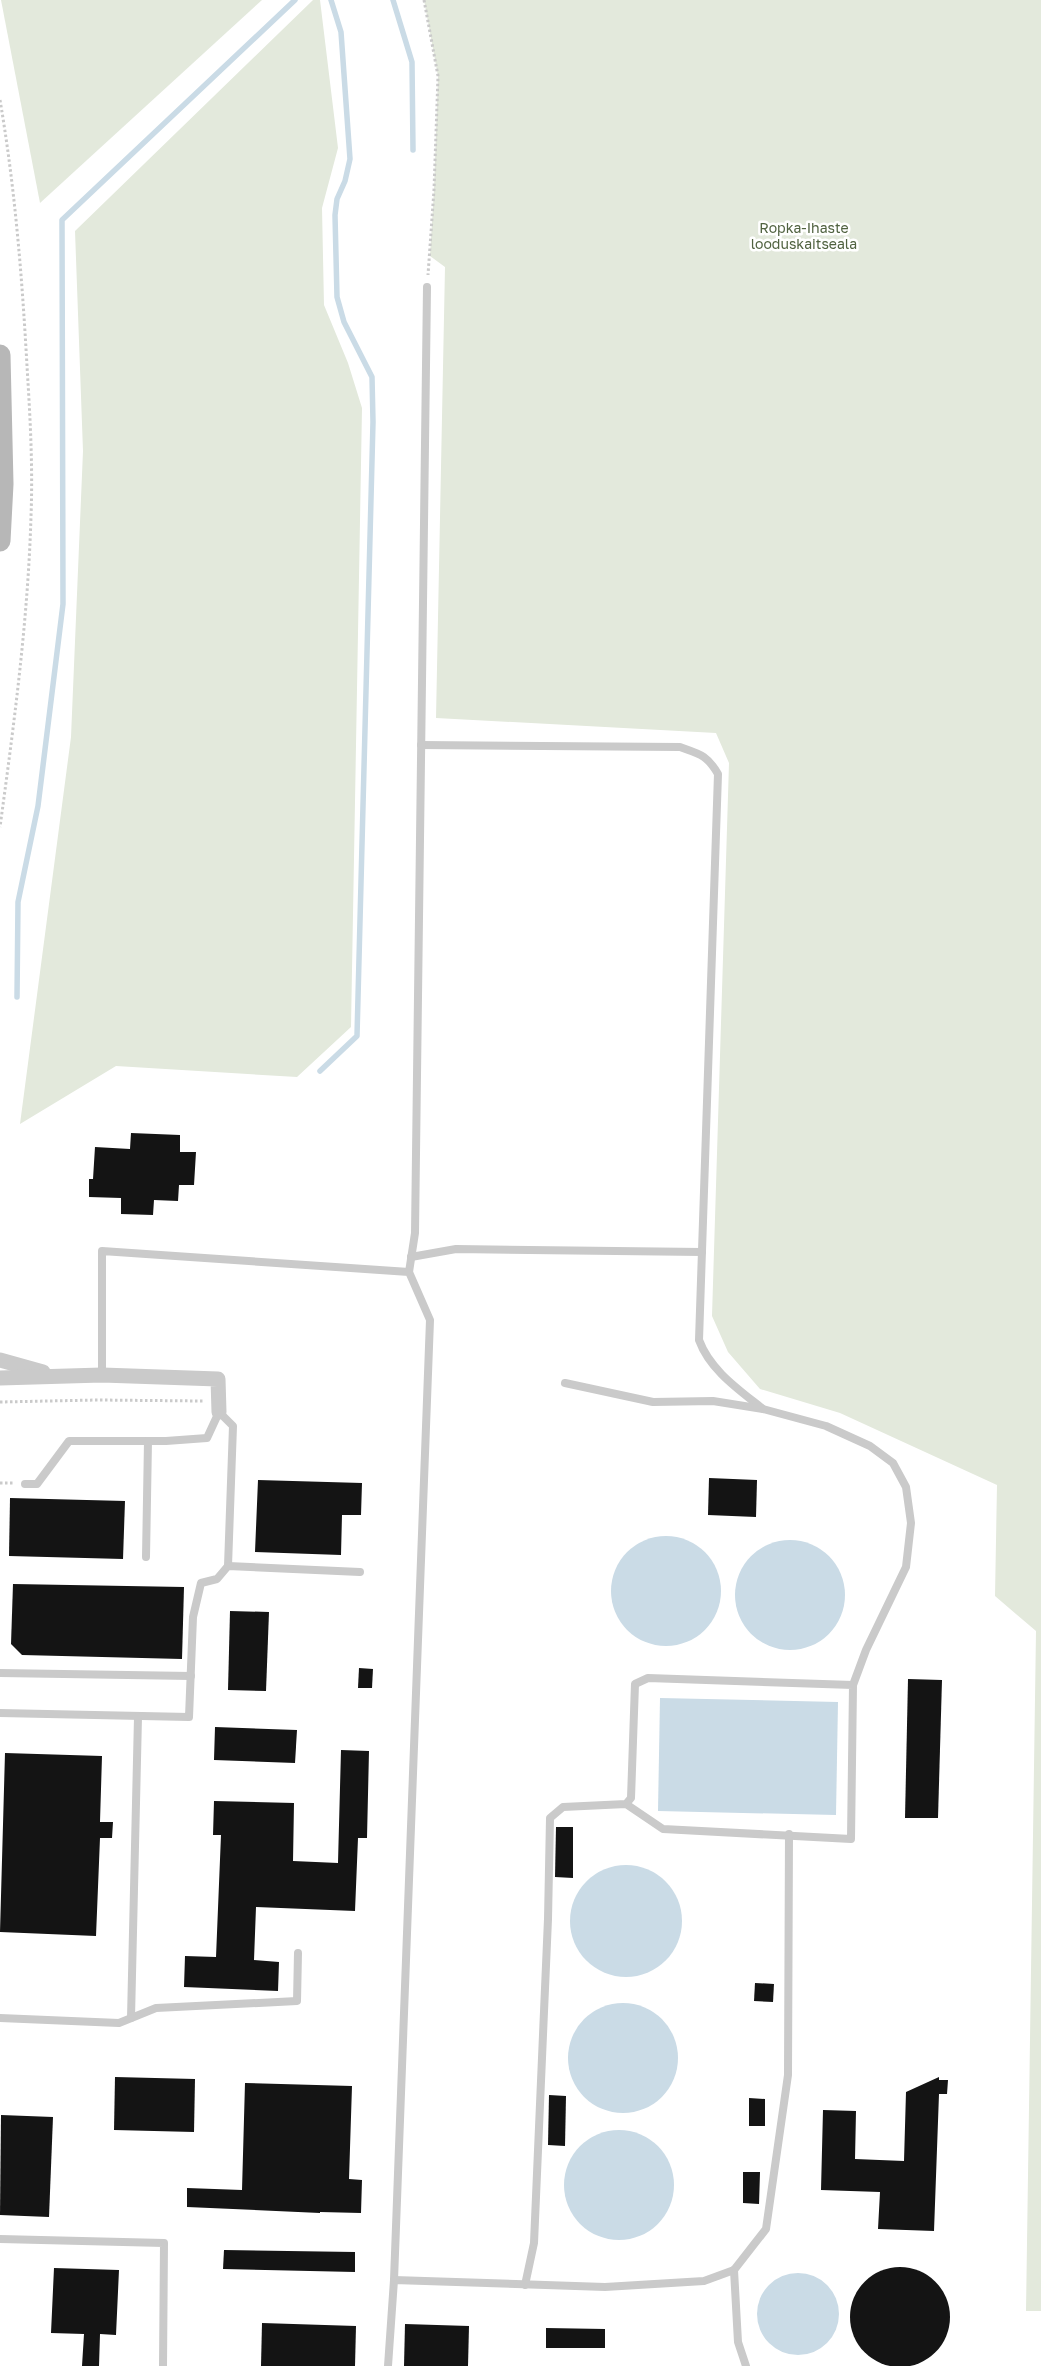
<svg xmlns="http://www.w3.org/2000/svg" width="1041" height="2366" viewBox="0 0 1041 2366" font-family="'Golos Text',sans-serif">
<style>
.green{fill:#e3e9dc}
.water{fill:#cadbe6}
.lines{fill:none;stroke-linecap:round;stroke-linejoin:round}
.stream{stroke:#cadbe6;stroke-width:5.5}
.building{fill:#141414}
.path{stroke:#cacaca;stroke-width:3;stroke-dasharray:2.5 2.5;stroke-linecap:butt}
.lane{stroke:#cacaca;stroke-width:8}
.street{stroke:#cacaca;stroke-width:15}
.secondary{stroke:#b7b7b7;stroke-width:21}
.labels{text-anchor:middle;stroke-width:5;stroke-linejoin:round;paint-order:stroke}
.park-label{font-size:14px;fill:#506240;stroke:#fff}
</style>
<rect width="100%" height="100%" fill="#fff"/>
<g class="green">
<polygon points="1,0 262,0 40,203"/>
<polygon points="313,0 320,0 338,148 322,208 324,305 348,363 362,408 351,1027 297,1077 116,1066 20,1124 71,737 83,451 75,231"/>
<polygon points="424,0 1041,0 1041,2311 1026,2311 1036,1631 995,1596 997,1485 840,1413 760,1389 728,1352 712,1316 729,763 716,733 436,718 445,267 430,256 434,190 438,76"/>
</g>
<g class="water">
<circle cx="666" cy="1591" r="55"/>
<circle cx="790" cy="1595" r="55"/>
<polygon points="660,1698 838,1702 836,1815 658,1811"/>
<circle cx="626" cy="1921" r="56"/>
<circle cx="623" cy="2058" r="55"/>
<circle cx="619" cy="2185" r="55"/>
<circle cx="798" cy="2314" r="41"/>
</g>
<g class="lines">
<g class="stream">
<polyline points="393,0 412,62 413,150"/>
<polyline points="17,997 18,902 38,806 63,604 62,220 295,0"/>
<polyline points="320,1071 357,1036 373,422 372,377 344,322 337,297 335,215 337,199 345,181 350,159 341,32 331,0"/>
</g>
</g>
<g class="building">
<polygon points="131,1133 180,1135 180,1152 196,1152 194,1185 179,1185 178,1201 154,1200 153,1215 121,1214 121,1198 89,1197 89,1179 93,1179 95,1147 130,1149"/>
<polygon points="709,1478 757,1480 756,1517 708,1515"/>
<polygon points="258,1480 362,1483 361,1515 342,1515 341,1555 255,1552"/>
<polygon points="10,1498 125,1501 123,1559 9,1556"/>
<polygon points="13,1584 184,1587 182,1659 22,1655 11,1644"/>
<polygon points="230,1611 269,1612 266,1691 228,1690"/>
<polygon points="359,1668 373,1669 372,1688 358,1688"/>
<polygon points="908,1679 942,1680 938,1818 905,1818"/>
<polygon points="215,1727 297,1730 295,1763 214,1760"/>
<polygon points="341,1750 369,1751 367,1838 358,1838 355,1911 256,1907 254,1960 279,1962 278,1991 184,1987 185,1956 216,1957 221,1835 213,1835 214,1801 294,1803 293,1861 338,1863"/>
<polygon points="5,1753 102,1756 100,1822 113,1822 112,1838 100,1838 96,1936 0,1932"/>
<polygon points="556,1827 573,1827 573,1878 555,1877"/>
<polygon points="755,1983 774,1984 773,2002 754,2001"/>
<polygon points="115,2077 195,2079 194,2132 114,2130"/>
<polygon points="939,2077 939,2080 948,2080 947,2094 939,2094 934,2231 878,2229 880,2192 821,2190 823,2110 856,2111 855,2159 904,2161 906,2092"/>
<polygon points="245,2083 352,2086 349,2179 362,2180 361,2213 320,2212 320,2213 187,2207 187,2188 242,2190"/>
<polygon points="549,2095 566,2096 565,2146 548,2145"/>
<polygon points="749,2098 765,2099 765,2126 749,2126"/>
<polygon points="1,2115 53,2117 49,2217 0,2215"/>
<polygon points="743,2172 760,2172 759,2204 743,2203"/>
<polygon points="224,2250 355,2252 355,2272 223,2269"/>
<circle cx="900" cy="2317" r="50"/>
<polygon points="54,2268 119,2270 116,2335 100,2334 99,2366 82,2366 84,2334 51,2333"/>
<polygon points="262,2323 356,2326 355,2366 261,2366"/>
<polygon points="405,2324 469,2326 468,2366 404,2366"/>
<polygon points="546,2328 605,2329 605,2348 546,2348"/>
</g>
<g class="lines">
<g class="path">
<polyline points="424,0 438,76 434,190 428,275"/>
<path d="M0,100C15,188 22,276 27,366C30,415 33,466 31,516C28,620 14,724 0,827"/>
<polyline points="0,1402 97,1400 203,1401"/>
<polyline points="0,1483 14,1483"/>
</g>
<g class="lane">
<path d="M421,745L680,747C700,754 707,755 718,774L699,1340C710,1370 738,1389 763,1409"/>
<polyline points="411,1257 456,1249 702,1252"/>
<polyline points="409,1272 415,1233 427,287"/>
<polyline points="102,1375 102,1251 409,1272 430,1320 394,2280"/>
<polyline points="565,1383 653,1402 713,1401 763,1409 826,1426 870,1446 893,1463 906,1487 911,1523 906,1567 866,1650 853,1685"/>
<polyline points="25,1484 37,1484 69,1441 148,1441"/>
<polyline points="146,1557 148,1441 166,1441 207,1438 219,1412 233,1426 228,1566"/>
<polyline points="0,1673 191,1676"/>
<polyline points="0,1713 189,1717 193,1617 201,1583 217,1579 228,1566 360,1572"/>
<polyline points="0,2018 119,2023 156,2008 297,2001 298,1953"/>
<polyline points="131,2018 138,1717"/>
<polyline points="0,2239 164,2243 163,2366"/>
<polyline points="734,2270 738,2342 746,2366"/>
<polyline points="525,2285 534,2243 548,1919 550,1818 563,1807 626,1804 631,1798 635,1684 648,1678 853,1685 851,1839 663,1829 626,1804"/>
<polyline points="388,2366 394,2280 605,2287 704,2281 734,2270 766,2229 788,2075 789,1834"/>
</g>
<g class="street">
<polyline points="0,1360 43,1372"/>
<polyline points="0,1378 102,1375 218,1379 219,1412"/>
</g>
<polyline class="secondary" points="0,355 3,484 0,541"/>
</g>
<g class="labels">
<g class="park-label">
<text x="804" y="233">Ropka-Ihaste<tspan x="804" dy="16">looduskaitseala</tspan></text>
</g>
</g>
</svg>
